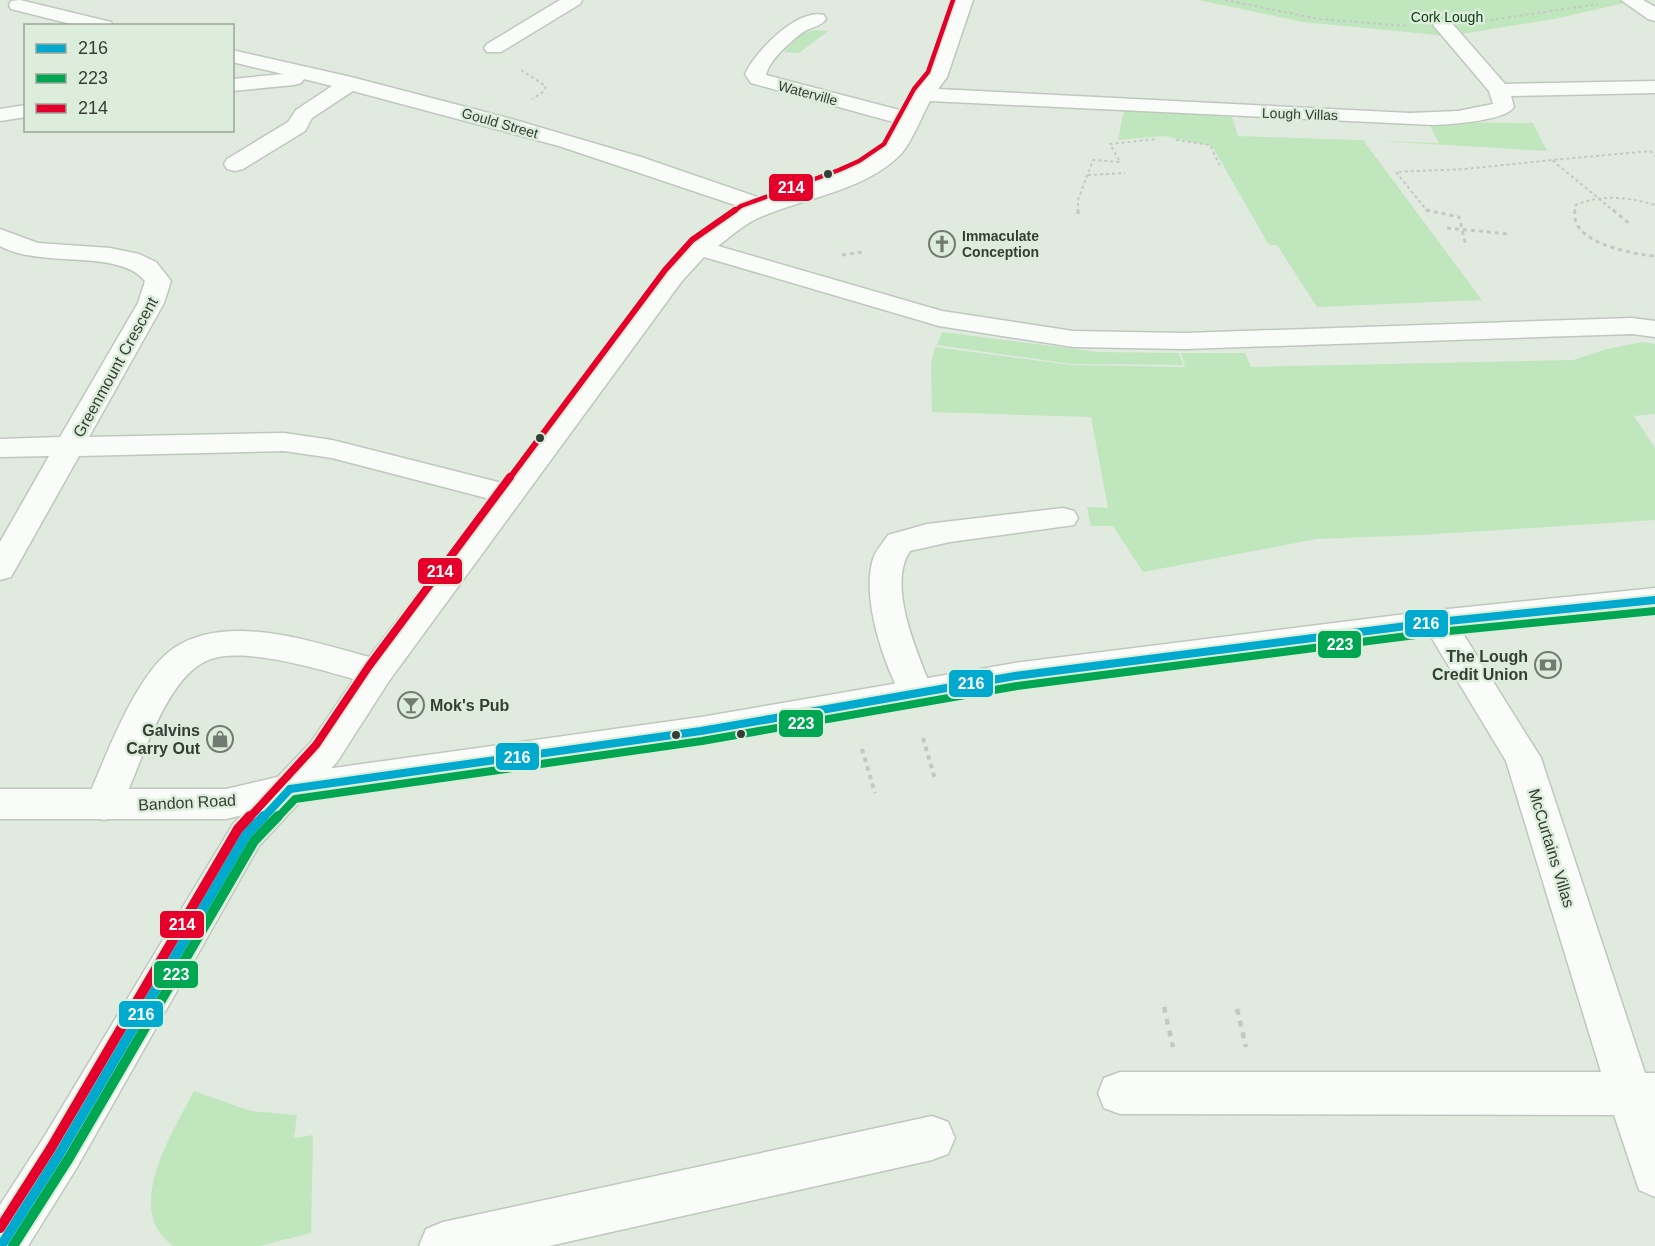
<svg xmlns="http://www.w3.org/2000/svg" width="1655" height="1246" viewBox="0 0 1655 1246" font-family="Arial,sans-serif">
<style>
.green{fill:#c0e6bd}
.lines{fill:none;stroke-linecap:round;stroke-linejoin:round}
.minor-casing{stroke:#c0c7bf;stroke-width:3}
.major-casing{stroke:#c0c7bf;stroke-width:3}
.path-far3{stroke:#c4c8c4;stroke-width:2;stroke-dasharray:3 3;stroke-linecap:butt}
.path-far2{stroke:#c4c8c4;stroke-width:3;stroke-dasharray:4 4;stroke-linecap:butt}
.path-far1{stroke:#c4c8c4;stroke-width:4;stroke-dasharray:4.5 4.5;stroke-linecap:butt}
.path{stroke:#c4c8c4;stroke-width:4.5;stroke-dasharray:6 6;stroke-linecap:butt}
.minor{fill:#fafcfa;fill-rule:evenodd}
.major{fill:#fafcfa;fill-rule:evenodd}
.bus-1-far1-casing{stroke:#dceedb;stroke-width:12}
.bus-1-casing{stroke:#dceedb;stroke-width:14}
.bus-2-far1-casing{stroke:#dceedb;stroke-width:12}
.bus-2-casing{stroke:#dceedb;stroke-width:14}
.bus-3-far3-casing{stroke:#dceedb;stroke-width:8}
.bus-3-far2-casing{stroke:#dceedb;stroke-width:10}
.bus-3-far1-casing{stroke:#dceedb;stroke-width:12}
.bus-3-casing{stroke:#dceedb;stroke-width:14}
.bus-1-far1{stroke:#00a9ce;stroke-width:8}
.bus-1{stroke:#00a9ce;stroke-width:10}
.bus-2-far1{stroke:#00a651;stroke-width:8}
.bus-2{stroke:#00a651;stroke-width:10}
.bus-3-far3{stroke:#e4002b;stroke-width:4.5}
.bus-3-far2{stroke:#e4002b;stroke-width:6}
.bus-3-far1{stroke:#e4002b;stroke-width:8}
.bus-3{stroke:#e4002b;stroke-width:10}
.bus-dot{fill:#363d36;stroke:#dceedb;stroke-width:2}
.labels{text-anchor:middle;stroke-width:5;stroke-linejoin:round;paint-order:stroke}
.far-park-label{font-size:14px;fill:#0c3a0e;stroke:#dceedb}
.far-street-label{font-size:14px;fill:#363d36;stroke:#dceedb}
.far-poi-label{font-size:14px;font-weight:bold;fill:#363d36;stroke:#dceedb;text-anchor:start}
.street-label{font-size:16px;fill:#363d36;stroke:#dceedb}
.poi-label{font-size:16px;font-weight:bold;fill:#363d36;stroke:#dceedb;text-anchor:end}
.line-badge{stroke:#dceedb;stroke-width:2}
.badge-label{font-size:16px;text-anchor:middle;font-weight:bold;fill:#fff}
</style>
<rect width="100%" height="100%" fill="#e0eadf"/>
<g class="green">
<polygon points="1199,0 1638,0 1554,19 1448,36 1303,22"/>
<polygon points="814,30 828,31 799,53 784,52 803,33"/>
<polygon points="1124,109 1232,117 1238,136 1439,143 1428,122 1533,123 1547,151 1363,140 1482,300 1317,307 1277,245 1269,245 1212,146 1164,136 1118,140"/>
<polygon points="942,332 1098,352 1179,353 1183,365 1072,364 937,345"/>
<polygon points="1643,342 1655,344 1655,414 1634,416 1655,448 1655,520 1421,535 1316,539 1143,572 1113,526 1091,526 1087,507 1108,508 1091,417 932,412 931,364 935,347 1071,365 1185,367 1181,353 1245,353 1251,367 1573,360 1607,349"/>
<path d="M194,1091L251,1111L297,1115L294,1138L313,1135L311,1233L259,1246H174C121,1211 173,1132 194,1091Z"/>
</g>
<g class="lines">
<defs>
<g id="minor">
<polygon points="20,0 111,22 113,26 79,26 11,9 9,5 11,1"/>
<polygon points="560,0 582,0 580,4 501,52 487,52 484,48 487,44"/>
<path d="M955,0H973L947,77L938,89L1410,113L1458,111L1493,104L1489,91L1433,25L1436,21H1450L1505,84L1655,81V93L1511,96L1514,107C1505,121 1452,124 1434,125L930,101C922,115 911,145 899,156C862,192 802,198 756,219C742,226 730,237 718,246L942,311L1073,331L1185,333L1632,318L1655,321V337L1632,334L1185,349L1073,347L939,326L704,257L682,281L389,681L337,762L259,846L76,1169L28,1246H0V1205L44,1137L233,824L311,742L354,679C318,669 246,647 211,659C164,674 138,775 117,816L104,820L91,816L85,805C104,761 135,674 174,648C228,612 313,642 369,657L490,499L332,458L284,451L79,456L11,577L0,580V542L49,456L0,457V439L60,437L138,303L145,281C119,248 41,269 0,246V229L38,243L110,248L139,254L156,262L171,281L164,303L89,437L284,433L332,440L502,483L664,271L690,243L744,208L559,146L353,91L312,118L305,131L243,169L235,171L227,169L224,164L227,159L288,122L296,110L332,86L304,79L301,83L294,85L232,91V79L283,74L232,62V50L351,77L508,118L641,157L766,200L856,165L883,147L897,123L751,83L745,74C755,52 797,8 824,15L826,19C822,26 812,27 805,31C792,40 769,60 766,75L903,111L913,94L927,76Z"/>
<polygon points="1621,0 1643,0 1655,7 1655,21 1648,19"/>
<polygon points="26,105 26,117 0,121 0,109"/>
<path d="M1063,508L1074,511L1078,518L1074,525L950,542L910,551C886,586 919,657 933,692L928,701L916,705L904,701C884,665 861,599 873,559C876,550 883,543 888,535L927,524Z"/>
<polygon points="1438,610 1450,613 1541,758 1645,1073 1655,1073 1655,1197 1639,1190 1614,1115 1120,1114 1104,1108 1098,1093 1104,1078 1120,1072 1601,1072 1506,761 1422,622 1426,613"/>
<polygon points="932,1116 948,1122 955,1138 948,1154 932,1160 549,1246 419,1246 426,1229 443,1222"/>
</g>
<polygon id="major" points="1655,588 1655,612 1438,634 1015,689 701,745 290,804 226,819 0,819 0,789 226,789 290,774 701,717 1015,663 1438,610"/>
</defs>
<use href="#minor" class="minor-casing"/>
<use href="#major" class="major-casing"/>
<g class="path-far3">
<polyline points="1225,0 1319,19 1408,26"/>
<polyline points="1484,21 1598,4"/>
<polyline points="521,70 546,86 543,92 532,99"/>
<polyline points="1176,140 1210,145 1220,166"/>
<polyline points="1088,175 1125,173"/>
<polyline points="1078,212 1078,200 1093,160 1120,162 1110,144 1156,139"/>
<polyline points="1428,212 1396,172 1465,169 1552,160"/>
<path d="M1575,212L1576,205C1602,194 1628,197 1655,205"/>
<polyline points="1615,212 1552,160 1650,151 1655,156"/>
</g>
<g class="path-far2">
<polyline points="1078,210 1078,214"/>
<polyline points="1426,210 1459,217 1466,246"/>
<path d="M1575,210C1569,243 1632,254 1655,256"/>
<polyline points="1613,210 1631,225"/>
<polyline points="1447,228 1509,234"/>
<polyline points="842,255 862,252"/>
</g>
<g class="path-far1">
<polyline points="923,738 935,779"/>
<polyline points="862,749 875,793"/>
</g>
<g class="path">
<polyline points="1164,1007 1173,1047"/>
<polyline points="1237,1009 1246,1047"/>
</g>
<use href="#minor" class="minor"/>
<use href="#major" class="major"/>
<defs>
<g id="bus-1-far1">
<polyline points="290,789 701,731 1015,676 1438,622 1655,600"/>
<polyline points="263,818 290,789"/>
</g>
<polyline id="bus-1" points="1,1246 60,1153 246,835 264,816"/>
<polyline id="bus-2-far1" points="277,818 295,799 702,741 1017,686 1439,632 1655,611"/>
<polyline id="bus-2" points="13,1246 69,1158 254,841 278,816"/>
<polyline id="bus-3-far3" points="733,212 741,206 839,170 859,161 884,144 914,89 928,72 953,0"/>
<polyline id="bus-3-far2" points="509,479 665,270 692,240 735,210"/>
<polyline id="bus-3-far1" points="249,818 316,745 369,666 510,477"/>
<polyline id="bus-3" points="0,1228 51,1148 238,829 250,816"/>
</defs>
<use href="#bus-1-far1" class="bus-1-far1-casing"/>
<use href="#bus-1" class="bus-1-casing"/>
<use href="#bus-2-far1" class="bus-2-far1-casing"/>
<use href="#bus-2" class="bus-2-casing"/>
<use href="#bus-3-far3" class="bus-3-far3-casing"/>
<use href="#bus-3-far2" class="bus-3-far2-casing"/>
<use href="#bus-3-far1" class="bus-3-far1-casing"/>
<use href="#bus-3" class="bus-3-casing"/>
<use href="#bus-1-far1" class="bus-1-far1"/>
<use href="#bus-1" class="bus-1"/>
<use href="#bus-2-far1" class="bus-2-far1"/>
<use href="#bus-2" class="bus-2"/>
<use href="#bus-3-far3" class="bus-3-far3"/>
<use href="#bus-3-far2" class="bus-3-far2"/>
<use href="#bus-3-far1" class="bus-3-far1"/>
<use href="#bus-3" class="bus-3"/>
</g>
<defs>
<symbol id="church-ring" viewBox="-11 -11 22 22"><circle r="9.5" fill="#dceedb" stroke="#727a71" stroke-width="1.5"/><path d="M-1.2-6h2.4v3.5h3.3v2.4h-3.3V6h-2.4V-.1h-3.3v-2.4h3.3Z" fill="#727a71"/></symbol>
<symbol id="bank-ring" viewBox="-11 -11 22 22"><circle r="9.5" fill="#dceedb" stroke="#727a71" stroke-width="1.5"/><path d="M-6-4H6V4H-6ZM0-2.3a2.3 2.3 0 1 0 0 4.6a2.3 2.3 0 1 0 0-4.6Z" fill="#727a71"/></symbol>
<symbol id="bar-ring" viewBox="-11 -11 22 22"><circle r="9.5" fill="#dceedb" stroke="#727a71" stroke-width="1.5"/><path d="M-6-5H6L.8 .8V4.5H3.5V6h-7V4.5H-.8V.8Z" fill="#727a71"/></symbol>
<symbol id="shop-ring" viewBox="-11 -11 22 22"><circle r="9.5" fill="#dceedb" stroke="#727a71" stroke-width="1.5"/><path d="M-5-2.5h2.3a2.7 3.5 0 0 1 5.4 0H5L5.5 6h-11ZM-1.5-2.5h3a1.5 2.3 0 0 0-3 0Z" fill="#727a71"/></symbol>
</defs>
<g fill-rule="evenodd">
<use href="#church-ring" x="927" y="229" width="30" height="30"/>
<use href="#bank-ring" x="1533" y="650" width="30" height="30"/>
<use href="#bar-ring" x="396" y="690" width="30" height="30"/>
<use href="#shop-ring" x="205" y="724" width="30" height="30"/>
</g>
<g class="bus-dot">
<circle cx="828" cy="174" r="5"/>
<circle cx="540" cy="438" r="5"/>
<circle cx="741" cy="734" r="5"/>
<circle cx="676" cy="735" r="5"/>
</g>
<g class="labels">
<g class="far-park-label">
<text x="1447" y="22">Cork Lough</text>
</g>
<g class="far-street-label">
<text transform="translate(808 93) rotate(15)" y="5">Waterville</text>
<text transform="translate(1300 114) rotate(2)" y="5">Lough Villas</text>
<text transform="translate(500 123) rotate(16)" y="5">Gould Street</text>
</g>
<g class="far-poi-label">
<text x="962" y="241">Immaculate<tspan x="962" dy="16">Conception</tspan></text>
</g>
<g class="street-label">
<text transform="translate(115 367) rotate(-61)" y="6">Greenmount Crescent</text>
<text transform="translate(187 802) rotate(-3)" y="6">Bandon Road</text>
<text transform="translate(1552 848) rotate(73)" y="6">McCurtains Villas</text>
</g>
<g class="poi-label">
<text x="1528" y="662">The Lough<tspan x="1528" dy="18">Credit Union</tspan></text>
<text x="430" y="711" text-anchor="start">Mok's Pub</text>
<text x="200" y="736">Galvins<tspan x="200" dy="18">Carry Out</tspan></text>
</g>
</g>
<g class="line-badge">
<rect x="768" y="173" width="46" height="29" rx="6" fill="#e4002b"/>
<rect x="417" y="557" width="46" height="28" rx="6" fill="#e4002b"/>
<rect x="1404" y="609" width="45" height="29" rx="6" fill="#00a9ce"/>
<rect x="1317" y="630" width="45" height="29" rx="6" fill="#00a651"/>
<rect x="948" y="669" width="46" height="29" rx="6" fill="#00a9ce"/>
<rect x="778" y="709" width="46" height="29" rx="6" fill="#00a651"/>
<rect x="495" y="742" width="45" height="29" rx="6" fill="#00a9ce"/>
<rect x="159" y="910" width="46" height="29" rx="6" fill="#e4002b"/>
<rect x="153" y="960" width="46" height="29" rx="6" fill="#00a651"/>
<rect x="118" y="1000" width="46" height="28" rx="6" fill="#00a9ce"/>
</g>
<g class="badge-label">
<text x="791" y="193">214</text>
<text x="440" y="577">214</text>
<text x="1426" y="629">216</text>
<text x="1340" y="650">223</text>
<text x="971" y="689">216</text>
<text x="801" y="729">223</text>
<text x="517" y="763">216</text>
<text x="182" y="930">214</text>
<text x="176" y="980">223</text>
<text x="141" y="1020">216</text>
</g>
<rect x="24" y="24" width="210" height="108" fill="#dceedb" stroke="#9aa799" stroke-width="1.5"/>
<rect x="36" y="44" width="30" height="9" fill="#00a9ce" stroke="#9aa799" stroke-width="1.5"/>
<text x="78" y="54" font-size="18" fill="#363d36">216</text>
<rect x="36" y="74" width="30" height="9" fill="#00a651" stroke="#9aa799" stroke-width="1.5"/>
<text x="78" y="84" font-size="18" fill="#363d36">223</text>
<rect x="36" y="104" width="30" height="9" fill="#e4002b" stroke="#9aa799" stroke-width="1.5"/>
<text x="78" y="114" font-size="18" fill="#363d36">214</text>
</svg>
